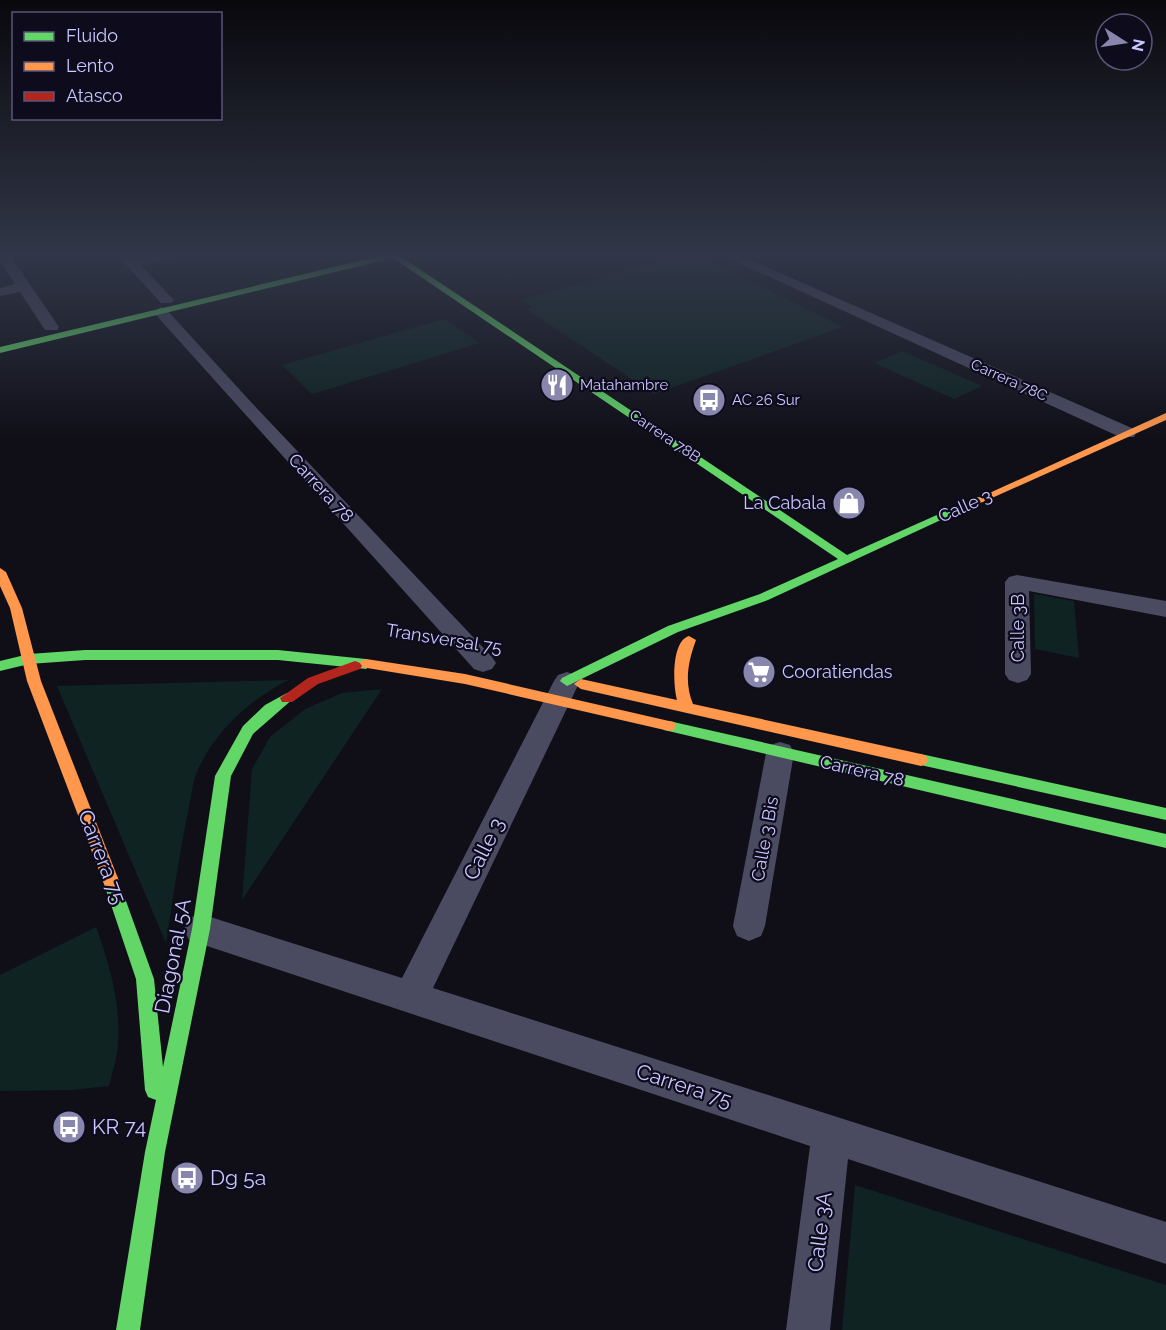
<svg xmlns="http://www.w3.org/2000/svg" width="1166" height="1330" viewBox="0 0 1166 1330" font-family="Raleway,sans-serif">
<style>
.green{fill:#0e2322}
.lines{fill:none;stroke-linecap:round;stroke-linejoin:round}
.street{fill:#4a4a61;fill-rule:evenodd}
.fast{fill:#63d668;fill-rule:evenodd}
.slow{fill:#ff974d;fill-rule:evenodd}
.jam{fill:#b3261e;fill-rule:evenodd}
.labels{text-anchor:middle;stroke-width:4.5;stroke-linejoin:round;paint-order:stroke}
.far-street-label{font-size:15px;fill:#cac6ff;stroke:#0d0b1c}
.far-poi-label{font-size:15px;fill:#cac6ff;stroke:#0d0b1c;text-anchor:start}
.street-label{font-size:18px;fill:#cac6ff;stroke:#0d0b1c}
.poi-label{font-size:18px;fill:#cac6ff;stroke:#0d0b1c;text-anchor:end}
.near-street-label{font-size:21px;fill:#cac6ff;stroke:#0d0b1c}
.near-poi-label{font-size:21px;fill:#cac6ff;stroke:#0d0b1c;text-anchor:start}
</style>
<rect width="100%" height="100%" fill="#100f18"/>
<g class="green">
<polygon points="690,254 696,254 843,327 654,394 526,309 533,307 520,300"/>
<polygon points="444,319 480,343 312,394 282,365"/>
<polygon points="902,351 982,386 954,399 874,363"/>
<polygon points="1034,594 1074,601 1079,658 1035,649"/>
<path d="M289,680C251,698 213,733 197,772C192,784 191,799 188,812C179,855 173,899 166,943L57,686Z"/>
<polygon points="382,689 242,900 252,769 270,737 305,709 342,693"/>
<path d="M96,927C110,966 121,1004 118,1045C117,1059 112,1073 109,1086L71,1090L0,1091V975Z"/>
<polygon points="855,1185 1166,1285 1166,1330 842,1330"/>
</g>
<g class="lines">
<g class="street">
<polygon points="0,254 9,254 59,327 57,330 45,330 20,292 0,296 0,288 15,284 0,261"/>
<polygon points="116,254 131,254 135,258 155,254 182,254 180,257 141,265 171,297 174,300 171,303 161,303"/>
<polygon points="719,254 737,254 1134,429 1136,433 1134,437 1120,437"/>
<polygon points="161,307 166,309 250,401 492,657 496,663 492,669 483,672 474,669 156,315 153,312"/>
<polygon points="1017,575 1166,601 1166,617 1029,591 1031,674 1027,680 1018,683 1009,680 1005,674 1005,582 1009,577"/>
<polygon points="567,672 576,675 580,681 433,988 1166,1222 1166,1264 848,1159 830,1330 786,1330 810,1146 189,940 184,929 189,918 201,914 402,978 554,681 558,675"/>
<polygon points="780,742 790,745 794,753 765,926 761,936 749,941 737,936 733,926 766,753 770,745"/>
</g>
<g class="fast">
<polygon points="404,254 400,256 847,555 975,498 979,497 984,500 768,600 678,632 567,686 560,681 562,678 668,626 760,594 838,559 393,258 0,353 0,347 388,254"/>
<polygon points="85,650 278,650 366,659 373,664 366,669 278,660 85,660 29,664 0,671 0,661 29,654"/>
<polygon points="287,693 292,694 294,698 253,734 231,776 210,929 165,1152 140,1330 116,1330 145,1152 156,1100 148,1097 145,1090 136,979 103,881 105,876 111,874 117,876 154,979 163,1067 192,929 215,776 243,726 265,705"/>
<polygon points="669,721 1166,834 1166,848 664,730 662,726 664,722"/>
<polygon points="921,754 1166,808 1166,820 916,764 914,760 916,756"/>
</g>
<g class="slow">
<polygon points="1166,413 1166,420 983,502 979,503 974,500"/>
<polygon points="0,568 6,572 22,608 41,681 119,881 117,886 111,888 105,886 103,881 27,681 10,608 0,586"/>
<path d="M689,636L696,640C688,662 684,682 693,704L921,754L926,756L928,760L926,764L921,766L581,689L574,684L581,679L677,700C673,686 671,641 689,636Z"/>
<polygon points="366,659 465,674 669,721 674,722 676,726 674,730 669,731 465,684 361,667 359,664 361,661"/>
</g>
<polygon class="jam" points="355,661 360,663 362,666 360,669 318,684 292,702 282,702 280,698 308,678"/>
</g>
<linearGradient id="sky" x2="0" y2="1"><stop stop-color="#09080d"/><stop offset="0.58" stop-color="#313748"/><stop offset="1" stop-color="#313748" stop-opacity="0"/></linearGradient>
<rect width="1166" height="440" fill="url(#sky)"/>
<defs>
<symbol id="restaurant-disc" viewBox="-11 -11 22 22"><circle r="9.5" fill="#8986ae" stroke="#0d0b1c"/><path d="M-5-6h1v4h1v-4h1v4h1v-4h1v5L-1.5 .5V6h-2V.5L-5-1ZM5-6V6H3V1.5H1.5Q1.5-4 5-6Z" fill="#fff"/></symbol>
<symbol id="bus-disc" viewBox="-11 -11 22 22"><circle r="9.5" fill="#8986ae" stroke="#0d0b1c"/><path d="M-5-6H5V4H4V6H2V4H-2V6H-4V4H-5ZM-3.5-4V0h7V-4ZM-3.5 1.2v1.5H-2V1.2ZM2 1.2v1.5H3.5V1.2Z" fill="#fff"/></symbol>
<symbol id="shop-disc" viewBox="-11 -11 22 22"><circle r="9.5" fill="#8986ae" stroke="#0d0b1c"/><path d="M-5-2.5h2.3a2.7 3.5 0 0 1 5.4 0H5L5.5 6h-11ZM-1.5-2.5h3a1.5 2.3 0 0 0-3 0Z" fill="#fff"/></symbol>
<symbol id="supermarket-disc" viewBox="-11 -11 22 22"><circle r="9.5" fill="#8986ae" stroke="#0d0b1c"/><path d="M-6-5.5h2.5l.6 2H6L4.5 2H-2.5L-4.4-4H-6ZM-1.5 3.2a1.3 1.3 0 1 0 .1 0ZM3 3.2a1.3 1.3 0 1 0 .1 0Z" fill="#fff"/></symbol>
</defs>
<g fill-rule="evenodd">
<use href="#restaurant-disc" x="538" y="366" width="38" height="38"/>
<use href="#bus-disc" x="690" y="381" width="38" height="38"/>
<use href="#shop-disc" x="830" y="484" width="38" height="38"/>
<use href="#supermarket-disc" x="740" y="653" width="38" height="38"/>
<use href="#bus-disc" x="50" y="1108" width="38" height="38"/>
<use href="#bus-disc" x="168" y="1159" width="38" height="38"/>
</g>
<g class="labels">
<g class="far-street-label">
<text transform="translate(1009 380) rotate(24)" y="5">Carrera 78C</text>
<text transform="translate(665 436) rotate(34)" y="5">Carrera 78B</text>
</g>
<g class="far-poi-label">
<text x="580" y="390">Matahambre</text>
<text x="732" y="405">AC 26 Sur</text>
</g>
<g class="street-label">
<text transform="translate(321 488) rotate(47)" y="6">Carrera 78</text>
<text transform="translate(965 506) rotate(-24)" y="6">Calle 3</text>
<text transform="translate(1018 628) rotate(-90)" y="6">Calle 3B</text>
<text transform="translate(444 639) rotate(9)" y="6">Transversal 75</text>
<text transform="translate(862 771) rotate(13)" y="6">Carrera 78</text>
<text transform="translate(765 839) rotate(-80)" y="6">Calle 3 Bis</text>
</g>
<g class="poi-label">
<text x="826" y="509">La Cabala</text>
<text x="782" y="678" text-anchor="start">Cooratiendas</text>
</g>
<g class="near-street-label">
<text transform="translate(484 849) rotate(-64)" y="7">Calle 3</text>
<text transform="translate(102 857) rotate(69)" y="7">Carrera 75</text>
<text transform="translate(173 956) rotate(-79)" y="7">Diagonal 5A</text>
<text transform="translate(684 1086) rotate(18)" y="7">Carrera 75</text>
<text transform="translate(820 1232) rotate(-83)" y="7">Calle 3A</text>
</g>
<g class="near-poi-label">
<text x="92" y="1134">KR 74</text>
<text x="210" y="1185">Dg 5a</text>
</g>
</g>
<rect x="12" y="12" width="210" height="108" fill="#0d0b1c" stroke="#595677" stroke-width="1.5"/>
<rect x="24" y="32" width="30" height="9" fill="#63d668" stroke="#595677" stroke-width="1.5"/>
<text x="66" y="42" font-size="18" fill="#cac6ff">Fluido</text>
<rect x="24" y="62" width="30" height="9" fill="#ff974d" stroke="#595677" stroke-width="1.5"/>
<text x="66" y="72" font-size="18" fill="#cac6ff">Lento</text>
<rect x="24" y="92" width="30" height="9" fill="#b3261e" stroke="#595677" stroke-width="1.5"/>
<text x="66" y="102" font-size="18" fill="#cac6ff">Atasco</text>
<g transform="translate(1124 42) rotate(102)"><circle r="28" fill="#0d0b1c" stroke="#595677" stroke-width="1.5"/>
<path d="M0-4.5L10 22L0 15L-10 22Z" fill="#8986ae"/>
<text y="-9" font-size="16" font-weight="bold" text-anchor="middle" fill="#cac6ff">N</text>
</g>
</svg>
